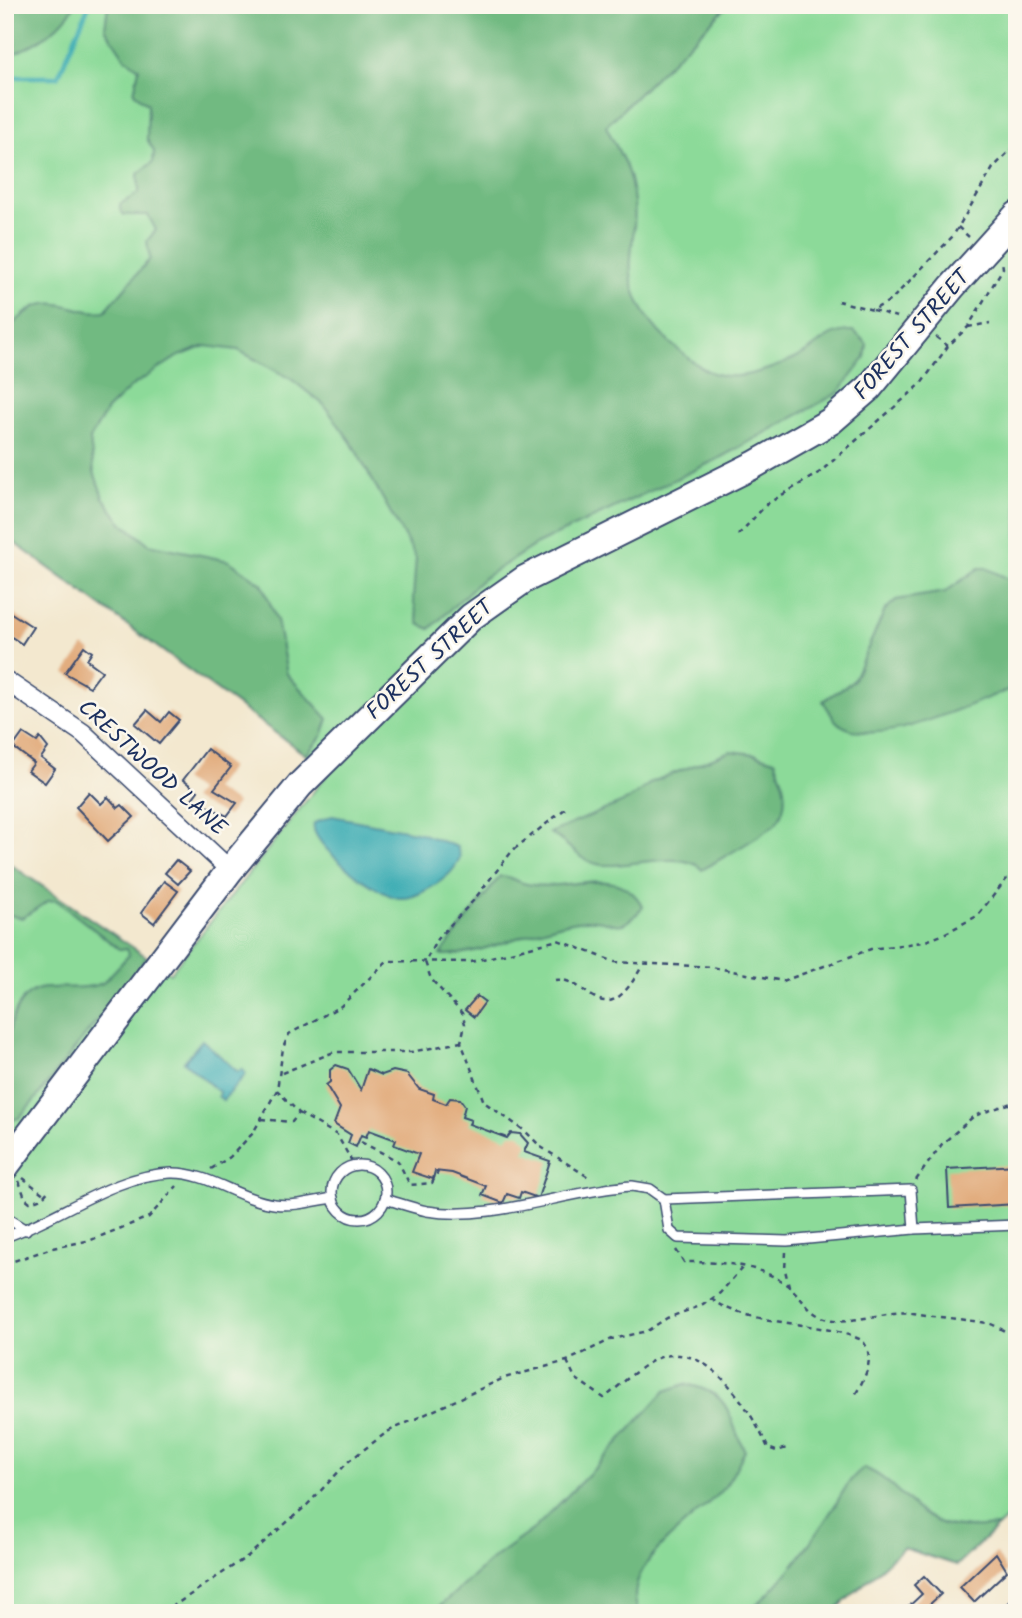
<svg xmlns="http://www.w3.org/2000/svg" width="1022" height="1618" viewBox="0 0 1022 1618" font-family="Kalam,sans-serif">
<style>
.green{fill:#8cda99;stroke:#54847c;stroke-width:2}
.forest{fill:#71ba81;stroke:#467470;stroke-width:2}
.water{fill:#3aacb3;stroke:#2a6e88;stroke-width:2}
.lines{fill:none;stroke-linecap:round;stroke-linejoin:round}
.stream{stroke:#3aacb3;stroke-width:4.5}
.building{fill:#e2ad7f}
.lane-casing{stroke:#3b4b6f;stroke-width:12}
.street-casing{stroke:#3b4b6f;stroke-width:21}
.secondary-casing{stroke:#3b4b6f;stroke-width:30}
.path{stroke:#3b4b6f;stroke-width:2.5;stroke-dasharray:5 5;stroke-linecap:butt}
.lane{stroke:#fff;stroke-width:9}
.street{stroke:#fff;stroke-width:18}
.secondary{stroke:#fff;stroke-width:26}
.labels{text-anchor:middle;stroke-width:5;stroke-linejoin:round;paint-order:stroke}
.street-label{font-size:23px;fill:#1b2f5e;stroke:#fbf7ec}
</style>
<rect width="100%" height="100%" fill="#fbf7ec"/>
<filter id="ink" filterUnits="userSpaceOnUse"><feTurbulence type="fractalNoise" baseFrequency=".0143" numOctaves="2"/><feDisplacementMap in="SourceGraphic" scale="14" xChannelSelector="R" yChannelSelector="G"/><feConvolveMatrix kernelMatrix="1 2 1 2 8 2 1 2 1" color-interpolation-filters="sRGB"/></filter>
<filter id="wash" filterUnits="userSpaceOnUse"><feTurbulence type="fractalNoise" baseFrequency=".00686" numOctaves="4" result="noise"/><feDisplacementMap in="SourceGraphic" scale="28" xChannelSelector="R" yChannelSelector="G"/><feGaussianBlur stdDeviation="1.57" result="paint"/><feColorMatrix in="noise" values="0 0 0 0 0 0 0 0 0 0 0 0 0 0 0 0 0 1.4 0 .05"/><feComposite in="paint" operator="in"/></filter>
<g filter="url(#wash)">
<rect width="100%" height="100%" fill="#f3e8cf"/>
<polygon class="green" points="75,5 399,5 605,126 728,5 1017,5 1017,1509 957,1565 903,1548 832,1613 5,1613 5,861 170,973 329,772 5,536 5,57 44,37"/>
<g class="forest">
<path d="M5,5H75C60,30 32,47 5,57Z"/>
<path d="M108,5H728L606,126C615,145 627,163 631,184C638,215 633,229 631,258C627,296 652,330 681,352C699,367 713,378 738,376C758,374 785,364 803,354C823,342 830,330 854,331L867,344L865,358L838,393L716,460L535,545L481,580L430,629L419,624L413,599L416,558L351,442L324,405L291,379L238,350L205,346L177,357L132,386L107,410L90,439L94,472L103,497L121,522L149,544L229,561L262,584L277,620L287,674L328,719L322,736L306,755L5,536V329C16,323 27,310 37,306C60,297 82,315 105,311L150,259L147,241L156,230L148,215H124L120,209V204L139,193L138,174L153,162L154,151L147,139L148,104L134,93L139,68L125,58L105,28Z"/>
<path d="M979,568H986L1017,583V687C974,700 877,754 838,723C832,718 828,708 823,701L853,681L885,610L896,600L945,592Z"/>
<path d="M730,751L755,754L775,760C784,780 791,804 776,823C768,833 716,861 702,870C688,851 632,865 611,865C582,867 572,845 550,833L628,800L652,782Z"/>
<path d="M5,861L147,957L33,1102L19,1118L12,1120L5,1113C5,1077 0,1000 39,989C60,985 83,991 103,983L129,955L126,949H119L56,900L48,901L22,918L5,914Z"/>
<path d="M500,876C510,876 517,882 527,884C567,893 619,861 643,907C616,939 616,917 586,920C535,925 492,955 440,955Z"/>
<path d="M685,1384C735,1394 725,1414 745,1451C739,1462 733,1475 726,1485C700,1519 616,1563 639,1613H432L496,1556L535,1528L596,1467L665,1391Z"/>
<path d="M864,1468C894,1479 909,1510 938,1522C956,1530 980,1527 998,1526L957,1565L903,1548L832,1613H746C779,1589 809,1545 832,1510C842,1495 848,1478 864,1468Z"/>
</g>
<g class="water">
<path d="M332,816L420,833L457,847L460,857C455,870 447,877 435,885C425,891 412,899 399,898C378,896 307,843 314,823Z"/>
<polygon points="202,1040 238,1072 242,1069 246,1074 223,1100 218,1096 220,1093 184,1062"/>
</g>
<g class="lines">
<polyline class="stream" points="5,77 58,77 89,5"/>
</g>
<g id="blocks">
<g class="building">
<polygon points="8,611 33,627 22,644 10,636 8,640 5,638"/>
<polygon points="84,646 92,652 87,660 102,671 90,687 65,673"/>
<polygon points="147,710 161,722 169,712 179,720 159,744 135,724"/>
<polygon points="23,733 37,742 40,738 48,748 41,758 55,769 45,783 28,771 34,763 13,747"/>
<polygon points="207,749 231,767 214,789 237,803 227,816 192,799 198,791 183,780"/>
<polygon points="89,792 101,804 108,797 118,808 122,805 134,817 108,841 76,807"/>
<polygon points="176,860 190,871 178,884 165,873"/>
<polygon points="164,881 178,891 154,923 141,913"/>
<polygon points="477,996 485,1002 474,1017 465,1010"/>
<polygon points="336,1065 348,1069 361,1090 368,1069 382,1075 393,1071 407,1074 419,1089 434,1094 433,1099 446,1104 450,1098 460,1099 465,1106 462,1117 471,1120 469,1124 507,1138 511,1133 520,1134 528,1143 524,1152 550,1161 538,1198 521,1192 519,1198 507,1194 503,1203 482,1195 486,1186 452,1173 435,1171 433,1179 412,1172 419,1154 394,1145 396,1140 369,1130 366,1137 361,1135 356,1147 348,1143 351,1135 334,1124 340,1108 326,1085 330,1082 330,1070"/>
<polygon points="1017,1165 1017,1204 949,1208 947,1169"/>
<polygon points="996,1553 1007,1571 974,1602 960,1587"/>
<polygon points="924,1576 941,1594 930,1604 939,1613 909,1613 906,1609 922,1594 914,1585"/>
</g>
</g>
</g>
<g filter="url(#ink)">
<use href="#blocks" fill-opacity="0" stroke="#3b4b6f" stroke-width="2"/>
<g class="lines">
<defs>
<g id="lane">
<circle cx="359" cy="1192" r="27"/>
<path d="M385,1199C399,1203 413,1208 427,1211C493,1222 566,1190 632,1186L650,1189L664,1199L911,1190L914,1229L1017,1225"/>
<polyline points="664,1199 669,1230 678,1238 787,1241 914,1229"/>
<polyline points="5,1217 26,1230"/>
<path d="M5,1237C58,1219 116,1174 171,1173C208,1172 238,1199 274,1204C293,1207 314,1201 333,1198"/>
</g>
<g id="street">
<polyline points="5,680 83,733 230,870"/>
<polyline points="1011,1613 1017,1607"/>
</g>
<polyline id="secondary" points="5,1167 230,870 300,785 471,617 525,579 754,465 831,421 869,388 952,287 1017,215"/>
</defs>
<use href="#lane" class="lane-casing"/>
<use href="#street" class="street-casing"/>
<use href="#secondary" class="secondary-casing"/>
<g class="path">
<polyline points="958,227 969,237"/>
<polyline points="838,301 873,310 891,300 953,236 993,168 1017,143"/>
<polyline points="873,310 900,318"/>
<polyline points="968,327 990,323"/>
<polyline points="936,337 948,346"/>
<polyline points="738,535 767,504 820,472 921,384 948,346 968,327 1003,268 1002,261"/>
<polyline points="565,809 513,850 473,901 437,939 425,962 431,979 462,1013 465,1024 461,1042 484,1102 525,1131 541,1147 590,1178"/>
<path d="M555,980C589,975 602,1039 642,966"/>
<polyline points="282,1073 334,1052 411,1052 461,1042"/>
<polyline points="299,1113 337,1135 354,1165"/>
<polyline points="261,1119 292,1122 299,1113 277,1090"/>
<polyline points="361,1142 398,1161 410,1185 432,1183 438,1172"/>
<polyline points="211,1169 230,1157 253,1133 277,1090 283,1048 289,1034 341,1006 387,961 471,962 558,940 615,962 712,967 783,981 871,949 923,942 942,935 977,916 1017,866"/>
<polyline points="23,1178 45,1195"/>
<polyline points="916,1180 942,1144 974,1116 1017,1101"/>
<polyline points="19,1181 25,1198 30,1202 42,1198 50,1189"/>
<path d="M676,1250L684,1262C718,1262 758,1263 787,1285C801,1295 806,1311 822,1317C851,1328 883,1309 913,1313C937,1317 963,1319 987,1323C998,1325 1007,1336 1017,1333"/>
<polyline points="786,1252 785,1270 789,1286"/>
<polyline points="5,1264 52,1248 91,1240 149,1217 177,1186"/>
<path d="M711,1299C756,1328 813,1319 862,1340C877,1358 864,1379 854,1397"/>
<path d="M567,1361L575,1378L604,1398C621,1385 637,1368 656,1359C707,1336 752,1412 768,1448L776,1451L787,1448"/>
<polyline points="163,1613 248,1556 307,1505 349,1461 387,1432 504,1378 567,1361 612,1339 647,1331 667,1318 703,1305 720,1293 743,1267"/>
</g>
<use href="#lane" class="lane"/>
<use href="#street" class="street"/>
<use href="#secondary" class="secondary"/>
</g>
</g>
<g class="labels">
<g class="street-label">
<text transform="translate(911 334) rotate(-49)" y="8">FOREST STREET</text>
<text transform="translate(429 659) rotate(-43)" y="8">FOREST STREET</text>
<text transform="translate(153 767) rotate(42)" y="8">CRESTWOOD LANE</text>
</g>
</g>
<rect width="1022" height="1618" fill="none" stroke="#fbf7ec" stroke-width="28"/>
</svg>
